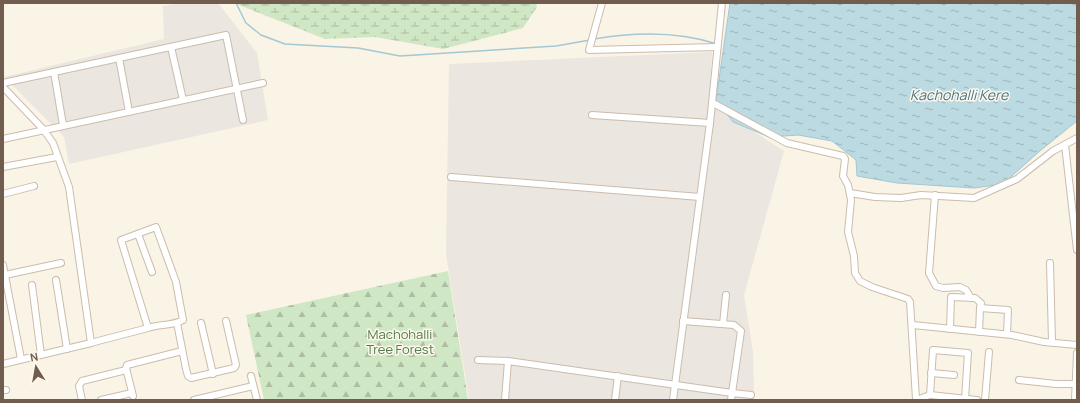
<svg xmlns="http://www.w3.org/2000/svg" width="1080" height="403" viewBox="0 0 1080 403" font-family="Manrope,sans-serif">
<style>
.industrial{fill:#ebe6df}
.forest{fill:url(#forest-firs)}
.wetland{fill:url(#wetland-marsh)}
.water{fill:url(#water-ripples);stroke:#a3c8d3}
.lines{fill:none;stroke-linecap:round;stroke-linejoin:round}
.stream{stroke:#a3c8d3;stroke-width:1.5}
.minor-casing{stroke:#cbbcad;stroke-width:8}
.minor{stroke:#fff;stroke-width:6}
.labels{text-anchor:middle;stroke-width:3;stroke-linejoin:round;paint-order:stroke}
.park-label{font-size:13px;fill:#547b49;stroke:#fdf8ec}
.water-label{font-size:14px;font-style:italic;fill:#487483;stroke:#fdf8ec}
</style>
<defs>
<pattern id="forest-firs" width="22" height="20" patternUnits="userSpaceOnUse"><rect width="22" height="20" fill="#d0e7c5"/><path d="M5 1l3.5 6h-7zM16 11l3.5 6h-7z" fill="#adbea2"/></pattern>
<pattern id="wetland-marsh" width="20" height="14" patternUnits="userSpaceOnUse"><rect width="20" height="14" fill="#d0e7c5"/><path d="M1 5h8M5 5V1M11 12h8M15 12V8" fill="none" stroke="#adbea2"/></pattern>
<pattern id="water-ripples" width="26" height="14" patternUnits="userSpaceOnUse"><rect width="26" height="14" fill="#bcdae2"/><path d="M2 4q2-2 4 0t4 0M15 11q2-2 4 0t4 0" fill="none" stroke="#9db4b9"/></pattern>
</defs>
<rect width="100%" height="100%" fill="#faf4e6"/>
<g class="industrial">
<polygon points="181,3 218,3 257,53 268,120 69,164 64,137 4,77 164,39 163,6"/>
<polygon points="712,52 709,103 784,151 744,295 753,352 754,400 469,400 446,254 449,64"/>
</g>
<polygon class="forest" points="448,271 468,400 264,400 246,315"/>
<polygon class="wetland" points="234,3 536,3 537,7 523,28 443,49 375,37 325,39"/>
<polygon class="water" points="730,3 1077,3 1077,121 1041,150 1003,184 974,188 897,183 857,176 856,160 832,141 798,135 769,137 733,122 716,100"/>
<g class="lines">
<g class="stream">
<polyline points="236,3 246,23 261,35 285,44 358,48 400,56 556,46 590,40"/>
<path d="M594,39C635,32 677,31 717,44"/>
</g>
<defs>
<g id="minor">
<polyline points="602,3 589,50 717,47"/>
<polyline points="171,47 183,100"/>
<polyline points="119,58 129,112"/>
<polyline points="54,72 63,125"/>
<polyline points="3,83 226,35 243,120"/>
<polyline points="3,87 43,129 53,143 69,187 91,343"/>
<polyline points="713,103 787,143 843,156 845,159 843,176 848,185 851,200 848,232 854,256 855,273 860,281 872,287 908,299 910,302 916,399"/>
<polyline points="592,115 710,123 722,3"/>
<polyline points="3,139 263,83"/>
<polyline points="1065,145 1077,250"/>
<polyline points="3,167 57,157"/>
<polyline points="451,177 700,197"/>
<polyline points="850,193 875,197 901,198 921,195 974,198 1017,179 1053,151 1077,138"/>
<polyline points="3,194 34,186"/>
<polyline points="935,195 929,273 936,286 943,288 960,287 966,290 971,298"/>
<polyline points="138,234 152,272"/>
<polyline points="1050,263 1052,342"/>
<polyline points="3,265 21,359"/>
<polyline points="5,275 61,263"/>
<polyline points="56,280 67,349"/>
<polyline points="32,285 41,355"/>
<polyline points="177,323 186,369 188,376 191,378 234,368 236,365 226,321"/>
<polyline points="201,323 213,374"/>
<polyline points="723,324 726,295"/>
<polyline points="913,325 1012,335 1044,342 1077,345"/>
<polyline points="950,329 951,297 975,298 981,303 980,308 1008,310 1007,334"/>
<polyline points="979,332 980,308"/>
<polyline points="478,360 508,361"/>
<path d="M3,364L91,343L98,341L148,328C159,324 173,326 183,320L176,282L156,227L121,240L148,328"/>
<polyline points="931,373 954,375"/>
<polyline points="251,376 257,400"/>
<polyline points="1019,380 1056,384 1076,384"/>
<polyline points="3,390 6,390"/>
<polyline points="930,395 977,400"/>
<polyline points="133,396 126,368 127,365 182,351"/>
<polyline points="82,400 79,386 82,381 126,370"/>
<polyline points="101,400 132,393"/>
<polyline points="194,400 253,386"/>
<polyline points="505,400 508,361 732,393 741,331 734,325 683,321"/>
<polyline points="615,400 618,376"/>
<polyline points="673,400 710,123"/>
<polyline points="731,400 732,393 751,395"/>
<polyline points="916,400 930,395 933,350 968,353 965,399"/>
<polyline points="985,400 989,352"/>
<polyline points="1075,400 1077,353"/>
</g>
</defs>
<use href="#minor" class="minor-casing"/>
<use href="#minor" class="minor"/>
</g>
<g class="labels">
<g class="park-label">
<text x="400" y="339">Machohalli<tspan x="400" dy="15">Tree Forest</tspan></text>
</g>
<g class="water-label">
<text x="959" y="100">Kachohalli Kere</text>
</g>
</g>
<rect width="1080" height="403" fill="none" stroke="#715c4d" stroke-width="8"/>
<g transform="translate(36 367) rotate(349)" stroke="#fdf8ec" stroke-width="3" paint-order="stroke">
<path d="M0-3L7 15L0 10L-7 15Z" fill="#715c4d"/>
<text y="-6" font-size="11" font-weight="bold" text-anchor="middle" fill="#715c4d">N</text>
</g>
</svg>
